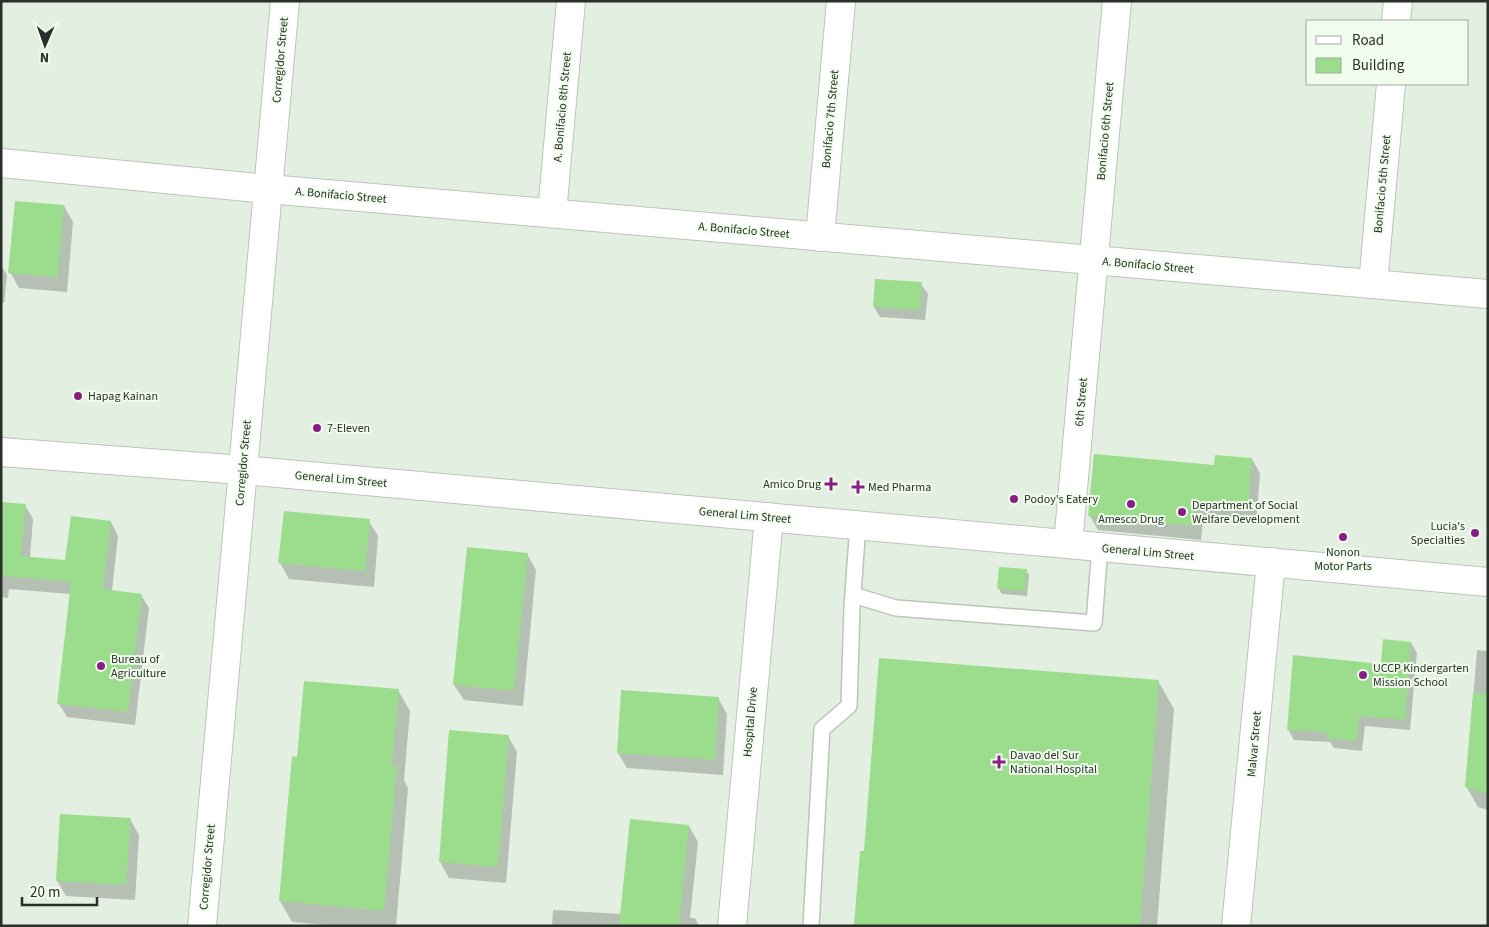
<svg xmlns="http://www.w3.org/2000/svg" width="1489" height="927" viewBox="0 0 1489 927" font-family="'Source Sans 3',sans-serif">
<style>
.shadow{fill:#0003}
.building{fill:#9bdd8d}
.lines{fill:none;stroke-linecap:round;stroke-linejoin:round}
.lane-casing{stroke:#bac6b8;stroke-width:18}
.street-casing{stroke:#bac6b8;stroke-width:30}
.secondary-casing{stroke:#bac6b8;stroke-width:30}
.lane{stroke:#fff;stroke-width:15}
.street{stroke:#fff;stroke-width:28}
.secondary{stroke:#fff;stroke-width:28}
.poi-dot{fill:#881e84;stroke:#f0fded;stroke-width:2}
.labels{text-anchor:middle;stroke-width:4;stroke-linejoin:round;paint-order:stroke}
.street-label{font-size:12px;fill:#2a2f29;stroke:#f0fded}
.poi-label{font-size:12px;fill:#2a2f29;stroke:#f0fded;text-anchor:start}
</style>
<rect width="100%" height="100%" fill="#e3efe0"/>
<g class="shadow">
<polygon points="64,206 73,222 67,292 19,288 10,272"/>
<polygon points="1,265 7,275 4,303 1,303"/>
<polygon points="921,284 928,294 925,320 880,317 874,307"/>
<polygon points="1252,459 1260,473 1256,525 1203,522 1201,540 1098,530 1090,516"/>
<polygon points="1,503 25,505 33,519 30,558 67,561 111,522 118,536 112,591 141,595 149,608 135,725 67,717 59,704 71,594 9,589 8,598 1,597"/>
<polygon points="369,521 378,536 374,587 289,579 280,563"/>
<polygon points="527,554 536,570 523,706 464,700 454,685"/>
<polygon points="1026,570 1029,575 1027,596 1002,594 999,589"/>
<polygon points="1411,643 1417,653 1410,730 1365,726 1362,751 1334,748 1330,742 1294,740 1288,729 1382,666"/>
<polygon points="1477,650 1488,651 1488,810 1478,807 1466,786"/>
<polygon points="1158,681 1174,709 1157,926 856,926 865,853"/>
<polygon points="398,690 410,711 404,780 408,788 396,926 339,926 292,922 280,901 298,758"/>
<polygon points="718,698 727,714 723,775 627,768 618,753"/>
<polygon points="508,736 517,752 506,883 449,878 440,862"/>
<polygon points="130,819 139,835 135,900 66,896 57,881"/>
<polygon points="689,826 698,842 690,918 695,918 699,926 552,926 553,910 621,914"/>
</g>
<g class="building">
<polygon points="15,201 64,205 58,277 8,273"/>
<polygon points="875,279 922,282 920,310 873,307"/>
<polygon points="1094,454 1214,465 1215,455 1252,458 1248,511 1195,508 1194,526 1088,516"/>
<polygon points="1,502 26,504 21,556 65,560 71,516 111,521 103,589 142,594 128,712 57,704 71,583 63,581 1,576"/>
<polygon points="284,511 370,519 365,571 278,563"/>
<polygon points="467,547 528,553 514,691 453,685"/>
<polygon points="999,567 1027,569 1025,591 997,589"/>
<polygon points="1383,639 1411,642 1405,720 1359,716 1357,741 1326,738 1327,732 1287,730 1293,655 1381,664"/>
<polygon points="879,658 1159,680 1140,926 854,926 860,851 864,851"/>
<polygon points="304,681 399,689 392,766 397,766 384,911 279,901 292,756 297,757"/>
<polygon points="621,690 719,697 715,760 617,753"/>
<polygon points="1473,693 1488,694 1488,794 1465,787"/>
<polygon points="449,730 509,735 498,867 439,862"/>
<polygon points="60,814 131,818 126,885 56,881"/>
<polygon points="630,819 689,825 679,926 619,926"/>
</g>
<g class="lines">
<defs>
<g id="lane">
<polyline points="853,595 896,608 1094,623 1100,547"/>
<polyline points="811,926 822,729 849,706 852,607 858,524"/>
</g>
<g id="street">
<polyline points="1396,21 1398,1"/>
<polyline points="1,163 268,189 1488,294"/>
<polyline points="552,213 571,1"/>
<polyline points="820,237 841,1"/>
<polyline points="1373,284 1391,84"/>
<polyline points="1068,544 1117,1"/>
<polyline points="202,926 285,1"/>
<polyline points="732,926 769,517"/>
<polyline points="1236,926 1271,562"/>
</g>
<polyline id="secondary" points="1,452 243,470 1488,582"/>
</defs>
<use href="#lane" class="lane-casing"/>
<use href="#street" class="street-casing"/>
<use href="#secondary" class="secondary-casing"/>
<use href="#lane" class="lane"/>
<use href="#street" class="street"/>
<use href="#secondary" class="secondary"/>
</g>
<g class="poi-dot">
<circle cx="78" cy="396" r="5"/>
<circle cx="317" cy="428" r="5"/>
<path d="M828.5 476.5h5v5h5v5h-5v5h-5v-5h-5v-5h5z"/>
<path d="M855.5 479.5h5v5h5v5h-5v5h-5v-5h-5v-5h5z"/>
<circle cx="1014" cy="499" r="5"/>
<circle cx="1131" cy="504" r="5"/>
<circle cx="1182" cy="512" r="5"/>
<circle cx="1475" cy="533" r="5"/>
<circle cx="1343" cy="537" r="5"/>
<circle cx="101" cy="666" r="5"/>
<circle cx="1363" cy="675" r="5"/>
<path d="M996.5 754.5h5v5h5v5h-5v5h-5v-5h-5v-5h5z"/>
</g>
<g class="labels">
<g class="street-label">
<text transform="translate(280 60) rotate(-85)" y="4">Corregidor Street</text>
<text transform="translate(562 107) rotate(-85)" y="4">A. Bonifacio 8th Street</text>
<text transform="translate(830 119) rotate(-85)" y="4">Bonifacio 7th Street</text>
<text transform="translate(1105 131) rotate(-85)" y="4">Bonifacio 6th Street</text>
<text transform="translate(1382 184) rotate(-85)" y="4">Bonifacio 5th Street</text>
<text transform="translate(341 195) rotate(5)" y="4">A. Bonifacio Street</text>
<text transform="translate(744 230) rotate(5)" y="4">A. Bonifacio Street</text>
<text transform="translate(1148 265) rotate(5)" y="4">A. Bonifacio Street</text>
<text transform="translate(1081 402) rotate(-85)" y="4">6th Street</text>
<text transform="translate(243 463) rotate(-85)" y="4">Corregidor Street</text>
<text transform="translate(341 479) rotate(5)" y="4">General Lim Street</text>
<text transform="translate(745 515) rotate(5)" y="4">General Lim Street</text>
<text transform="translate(1148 552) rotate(5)" y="4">General Lim Street</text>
<text transform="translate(750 722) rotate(-85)" y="4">Hospital Drive</text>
<text transform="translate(1254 744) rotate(-85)" y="4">Malvar Street</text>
<text transform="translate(207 867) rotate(-85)" y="4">Corregidor Street</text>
</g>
<g class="poi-label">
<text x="88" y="400">Hapag Kainan</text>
<text x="327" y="432">7-Eleven</text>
<text x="821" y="488" text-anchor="end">Amico Drug</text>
<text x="868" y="491">Med Pharma</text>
<text x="1024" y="503">Podoy's Eatery</text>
<text x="1192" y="509">Department of Social<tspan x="1192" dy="14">Welfare Development</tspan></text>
<text x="1131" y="523" text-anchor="middle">Amesco Drug</text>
<text x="1465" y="530" text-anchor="end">Lucia's<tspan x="1465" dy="14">Specialties</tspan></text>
<text x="1343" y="556" text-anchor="middle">Nonon<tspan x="1343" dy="14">Motor Parts</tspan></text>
<text x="111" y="663">Bureau of<tspan x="111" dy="14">Agriculture</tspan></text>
<text x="1373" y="672">UCCP Kindergarten<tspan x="1373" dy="14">Mission School</tspan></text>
<text x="1010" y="759">Davao del Sur<tspan x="1010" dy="14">National Hospital</tspan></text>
</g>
</g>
<rect width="1489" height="927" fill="none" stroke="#2a2f29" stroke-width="5"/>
<rect x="1306" y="20" width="162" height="65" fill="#f0fded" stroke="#a1ab9f"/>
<rect x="1316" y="36" width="25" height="8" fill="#ffffff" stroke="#a1ab9f"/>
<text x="1352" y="45" font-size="15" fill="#2a2f29">Road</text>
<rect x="1316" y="58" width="25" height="15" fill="#9bdd8d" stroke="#a1ab9f"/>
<text x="1352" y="70" font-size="15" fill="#2a2f29">Building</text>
<g transform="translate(45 45) rotate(182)" stroke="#f0fded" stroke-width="4" paint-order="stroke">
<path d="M0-4L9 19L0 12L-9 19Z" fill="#2a2f29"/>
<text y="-8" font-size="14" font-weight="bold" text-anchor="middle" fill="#2a2f29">N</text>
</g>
<path d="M22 897v8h75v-8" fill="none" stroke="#2a2f29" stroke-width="2.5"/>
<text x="30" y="897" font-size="15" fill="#2a2f29" stroke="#f0fded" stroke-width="4" paint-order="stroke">20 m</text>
</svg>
